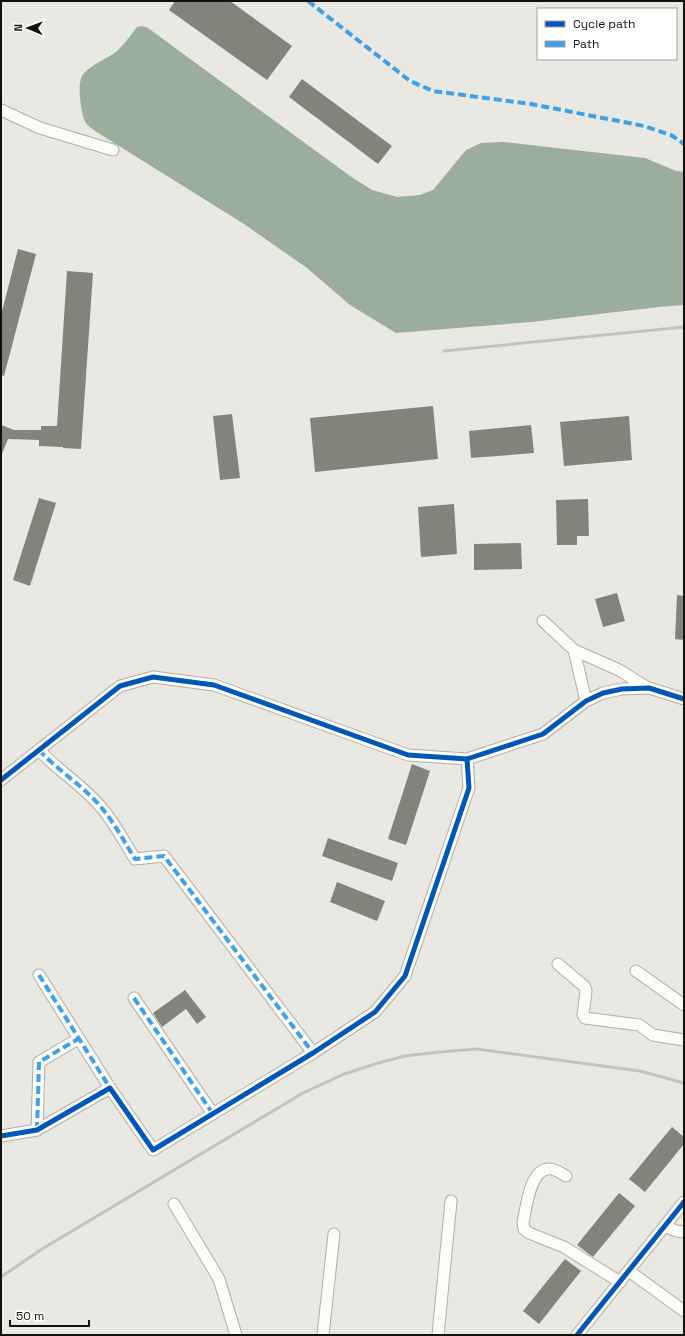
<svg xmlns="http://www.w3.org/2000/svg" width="685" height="1336" viewBox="0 0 685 1336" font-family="'Space Grotesk',sans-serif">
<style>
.water{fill:#9aae9b}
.building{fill:#83837b}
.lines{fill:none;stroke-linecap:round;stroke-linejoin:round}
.minor-casing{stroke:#b0aeaa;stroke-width:13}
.minor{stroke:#fcfcfb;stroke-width:11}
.rail{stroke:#c3c3c1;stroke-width:3}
.quiet{stroke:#3da1e9;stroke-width:4;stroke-dasharray:8 4;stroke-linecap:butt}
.cycleway-casing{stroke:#fff;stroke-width:8}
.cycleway{stroke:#0057b8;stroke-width:5}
</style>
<rect width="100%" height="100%" fill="#eae8e2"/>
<path class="water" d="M142,26L148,28L350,176L372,190L397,197L420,195L433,190L466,150L481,143L503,142L645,158L676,171L684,172V305L659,307L531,322L396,333L350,305L307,268L244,224L95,131C90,127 86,125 84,119C81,111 77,85 82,76C88,66 107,59 117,51C124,44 131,35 137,27Z"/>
<g class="building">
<polygon points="175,1 230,1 292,46 267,80 169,10"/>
<polygon points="302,79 392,146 378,164 289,97"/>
<polygon points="18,249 36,254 4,376 1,375 1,315"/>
<polygon points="67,271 93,273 81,449 63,448 63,447 39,446 39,440 8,439 1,456 1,425 14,430 41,430 41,426 57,426"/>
<polygon points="433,406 438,459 315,472 310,418"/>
<polygon points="232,414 240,478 220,480 213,416"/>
<polygon points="629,416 632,460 564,466 560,422"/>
<polygon points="531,425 534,453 471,458 469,431"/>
<polygon points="39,498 56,503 30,586 13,580"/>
<polygon points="588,499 589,536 577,536 577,545 557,545 556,500"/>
<polygon points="454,504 457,554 421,557 418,507"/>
<polygon points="521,543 522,569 474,570 474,544"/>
<polygon points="617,593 625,621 603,627 595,599"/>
<polygon points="677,595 684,596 684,640 675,639"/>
<polygon points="412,764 430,771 406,845 388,839"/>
<polygon points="328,838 398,863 392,881 322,856"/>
<polygon points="337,882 385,901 377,921 330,902"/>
<polygon points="185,990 206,1017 197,1024 186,1009 162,1027 153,1013"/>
<polygon points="672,1127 684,1137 684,1144 645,1192 629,1179"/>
<polygon points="619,1193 635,1206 593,1257 577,1245"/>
<polygon points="565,1259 581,1271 539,1324 523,1311"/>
</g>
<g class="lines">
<defs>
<g id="minor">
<polyline points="1,110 40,128 113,150"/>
<polyline points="543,621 574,650 619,670 648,688"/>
<polyline points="574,650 586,701"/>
<path d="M39,750C59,772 86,787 105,812C116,826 125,843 135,859L164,856L313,1053"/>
<polyline points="1,780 120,686 153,677 214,685 408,755 467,759 543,734 586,701 603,693 622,689 649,688 684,699"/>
<polyline points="558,964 585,987 586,991 583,1015 585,1018 639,1025 653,1035 684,1040"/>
<polyline points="636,971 684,1005"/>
<polyline points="39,975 110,1088"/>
<polyline points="134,998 213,1114"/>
<polyline points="37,1130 39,1062 78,1039"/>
<polyline points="1,1136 37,1130 110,1088 153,1150 313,1053 375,1012 405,976 469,788 467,759"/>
<path d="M566,1176C561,1173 553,1168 548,1169C530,1170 526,1208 523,1223L524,1229L529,1233L564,1247L620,1282"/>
<polyline points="174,1204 219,1279 236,1335"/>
<polyline points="665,1226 676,1231 684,1232"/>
<polyline points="629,1271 684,1311"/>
<polyline points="323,1335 334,1234"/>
<polyline points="438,1335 451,1201"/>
<polyline points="577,1335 684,1202"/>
</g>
</defs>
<use href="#minor" class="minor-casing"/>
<use href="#minor" class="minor"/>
<g class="rail">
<polyline points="444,351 684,327"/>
<polyline points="1,1277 42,1249 303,1093 344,1074 375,1064 405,1056 440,1052 477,1049 640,1071 684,1083"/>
</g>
<g class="quiet">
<polyline points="308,1 410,81 433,91 531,104 644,126 671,135 684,144"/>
<path d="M39,750C59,772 86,787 105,812C116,826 125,843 135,859L164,856L313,1053"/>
<polyline points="39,975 110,1088"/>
<polyline points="134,998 213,1114"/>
<polyline points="37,1130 39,1062 78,1039"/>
</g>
<defs>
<g id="cycleway">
<polyline points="1,780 120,686 153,677 214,685 408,755 467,759 543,734 586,701 603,693 622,689 649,688 684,699"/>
<polyline points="1,1136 37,1130 110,1088 153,1150 313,1053 375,1012 405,976 469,788 467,759"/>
<polyline points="577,1335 684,1202"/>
</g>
</defs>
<use href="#cycleway" class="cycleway-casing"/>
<use href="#cycleway" class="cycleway"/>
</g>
<rect width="685" height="1336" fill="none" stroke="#13110e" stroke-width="4"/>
<rect x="537" y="8" width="140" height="52" fill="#ffffff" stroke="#a1a09f"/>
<rect x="545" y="21" width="20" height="6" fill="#0057b8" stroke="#a1a09f"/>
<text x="573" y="28" font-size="12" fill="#13110e">Cycle path</text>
<rect x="545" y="41" width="20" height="6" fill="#3da1e9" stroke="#a1a09f"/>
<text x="573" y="48" font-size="12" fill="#13110e">Path</text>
<g transform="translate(28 28) rotate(271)" stroke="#ffffff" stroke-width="3" paint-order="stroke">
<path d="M0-3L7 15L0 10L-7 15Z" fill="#13110e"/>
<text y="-6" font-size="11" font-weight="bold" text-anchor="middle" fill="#13110e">N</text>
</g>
<path d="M10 1320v6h79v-6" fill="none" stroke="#13110e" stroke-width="2"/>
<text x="16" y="1320" font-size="12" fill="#13110e" stroke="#ffffff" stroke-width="3" paint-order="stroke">50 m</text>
</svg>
